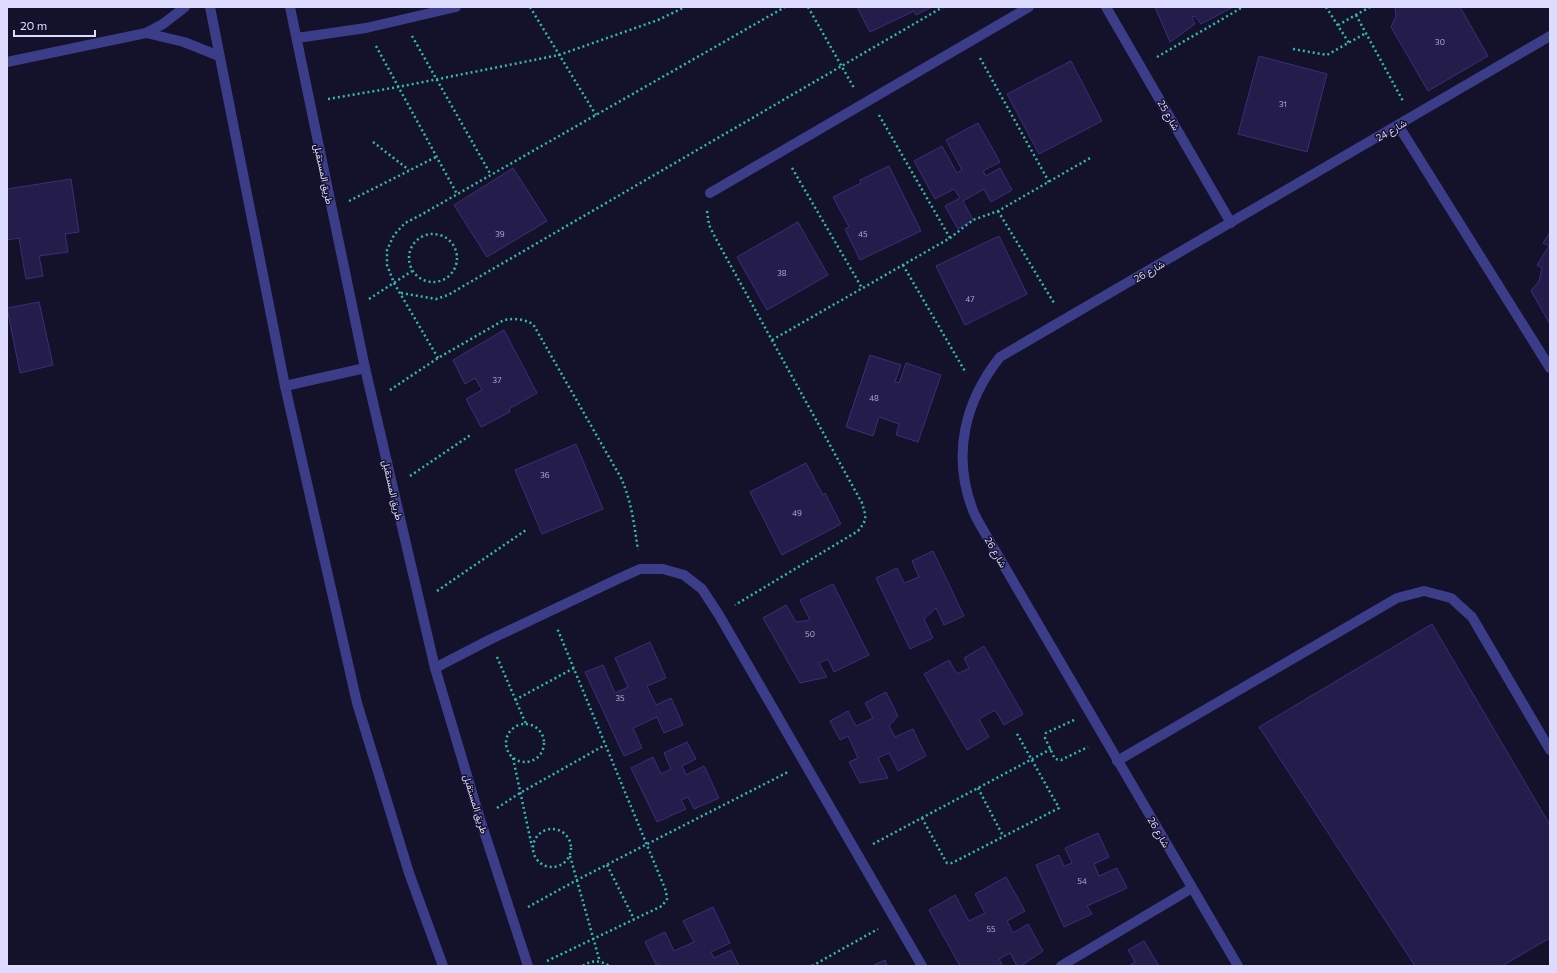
<svg xmlns="http://www.w3.org/2000/svg" width="1557" height="973" viewBox="0 0 1557 973" font-family="Commissioner,Vazirmatn,sans-serif">
<style>
.building{fill:#241d4c;stroke:#3a2f77}
.lines{fill:none;stroke-linecap:round;stroke-linejoin:round}
.path{stroke:#31bdae;stroke-width:2.5;stroke-dasharray:2 3;stroke-linecap:butt}
.minor{stroke:#3c3d89;stroke-width:10}
.labels{text-anchor:middle;stroke-width:3;stroke-linejoin:round;paint-order:stroke}
.number-label{font-size:8px;fill:#afacd2}
.street-label{font-size:10px;fill:#dddbff;stroke:#14112b}
</style>
<rect width="100%" height="100%" fill="#14112b"/>
<g class="building">
<polygon points="857,7 932,7 916,15 914,11 870,32"/>
<polygon points="1155,7 1233,7 1201,24 1195,16 1192,17 1195,24 1170,42"/>
<polygon points="1395,7 1460,7 1488,56 1428,91 1391,27 1396,16"/>
<polygon points="1259,56 1327,74 1307,152 1238,134"/>
<polygon points="1071,61 1102,121 1039,154 1007,94"/>
<polygon points="978,123 1000,162 983,171 986,176 1000,168 1012,190 991,202 984,189 963,201 973,220 958,229 945,206 960,198 954,189 935,199 914,161 942,146 957,173 962,170 946,140"/>
<polygon points="889,166 921,231 860,260 845,229 849,227 833,197 861,183 860,180"/>
<polygon points="513,168 547,221 487,257 454,205"/>
<polygon points="71,179 79,232 65,234 68,252 39,256 43,276 26,279 19,238 7,240 7,189"/>
<polygon points="798,222 828,275 767,310 737,257"/>
<polygon points="1550,232 1550,324 1531,291 1539,281 1542,268 1537,265 1549,246 1543,243"/>
<polygon points="999,236 1027,294 965,325 936,266"/>
<polygon points="39,302 53,365 20,373 7,308"/>
<polygon points="504,330 537,393 509,409 510,412 481,427 466,399 482,390 475,378 465,384 453,360"/>
<polygon points="870,355 901,365 895,382 899,383 906,363 941,375 918,442 896,435 899,424 879,417 873,436 846,427"/>
<polygon points="576,444 603,509 542,534 515,470"/>
<polygon points="806,463 823,495 825,493 841,524 782,555 750,492"/>
<polygon points="933,551 964,616 944,625 936,608 924,619 933,638 910,649 876,578 897,568 904,583 919,577 912,561"/>
<polygon points="833,584 869,655 834,672 828,659 819,663 827,677 800,683 763,618 786,605 796,622 810,620 800,600"/>
<polygon points="1432,624 1550,825 1550,938 1502,966 1415,966 1259,727"/>
<polygon points="650,642 666,678 647,686 656,705 671,698 683,725 664,733 657,717 633,728 642,748 624,756 585,672 603,665 615,693 628,687 615,658"/>
<polygon points="984,646 1023,714 1004,725 995,710 979,719 989,737 967,750 924,674 949,660 957,674 969,668 964,658"/>
<polygon points="886,692 898,716 889,726 895,737 913,729 926,756 898,771 889,753 878,758 888,778 860,783 849,762 858,758 848,736 840,740 830,721 848,711 856,726 873,718 865,703"/>
<polygon points="687,742 696,759 682,766 686,775 704,766 719,798 694,809 688,797 681,800 686,809 657,822 631,768 653,757 661,774 671,769 664,753"/>
<polygon points="1098,833 1109,857 1094,864 1099,876 1117,868 1127,888 1087,906 1092,914 1064,927 1036,865 1059,855 1064,866 1072,863 1065,848"/>
<polygon points="1006,877 1025,911 1007,921 1013,933 1028,924 1043,951 1021,966 1017,966 1010,953 999,959 1003,966 960,966 929,910 955,895 969,921 985,913 975,894"/>
<polygon points="713,907 730,943 711,952 714,958 731,950 739,966 657,966 645,942 665,932 674,951 694,942 683,921"/>
<polygon points="1144,941 1159,966 1129,966 1135,962 1128,950"/>
<polygon points="885,960 887,966 872,966"/>
</g>
<g class="lines">
<g class="path">
<polyline points="530,7 596,115"/>
<polyline points="808,7 854,88"/>
<polyline points="1326,7 1349,43"/>
<polyline points="1356,15 1403,101"/>
<polyline points="1338,25 1370,7"/>
<polyline points="412,36 491,175"/>
<polyline points="376,46 457,194"/>
<polyline points="1293,49 1327,55 1366,33"/>
<polyline points="1157,57 1243,7"/>
<polyline points="980,58 1049,182"/>
<polyline points="328,99 398,87 559,55 658,20 685,7"/>
<polyline points="879,115 950,238"/>
<polyline points="373,142 409,170"/>
<polyline points="792,168 862,288"/>
<polyline points="349,201 436,157"/>
<path d="M707,211L709,225L716,239L862,503C866,517 868,519 858,531L735,605"/>
<polyline points="998,211 1054,303"/>
<circle cx="433" cy="258" r="24"/>
<polyline points="903,265 966,373"/>
<polyline points="401,293 436,299 448,295 943,7"/>
<polyline points="369,299 412,271"/>
<polyline points="772,340 950,238 973,220 998,211 1090,158"/>
<polyline points="438,358 394,283 387,265 387,250 394,235 405,223 419,216 785,7"/>
<path d="M390,390L438,358L504,320C515,318 523,319 533,324L621,478C632,503 634,524 638,550"/>
<polyline points="410,476 472,434"/>
<polyline points="437,591 526,530"/>
<polyline points="497,657 526,724"/>
<polyline points="515,700 574,668"/>
<polyline points="1074,720 1046,733 1045,738 1055,759 1061,760 1088,747"/>
<circle cx="525" cy="743" r="19"/>
<polyline points="513,758 532,847"/>
<polyline points="978,788 1003,836"/>
<polyline points="497,808 520,793 605,745"/>
<polyline points="922,818 945,860 947,863 952,863 1059,808 1016,732"/>
<circle cx="552" cy="848" r="19"/>
<polyline points="873,844 1051,749"/>
<polyline points="570,856 600,962"/>
<polyline points="607,865 634,919"/>
<polyline points="528,907 577,880 788,772"/>
<polyline points="547,961 662,906 667,899 666,891 557,628"/>
<path d="M583,966C591,960 600,960 609,966"/>
<polyline points="812,966 878,929"/>
</g>
<g class="minor">
<polyline points="210,7 285,386 357,703 409,873 443,966"/>
<polyline points="290,7 365,368 435,668 480,819 528,966"/>
<polyline points="1106,7 1231,223"/>
<polyline points="146,33 184,42 219,56"/>
<polyline points="297,38 366,28 456,7"/>
<polyline points="7,62 146,33 163,24 185,7"/>
<polyline points="1398,125 1550,368"/>
<polyline points="710,193 1029,7"/>
<polyline points="285,386 365,368"/>
<polyline points="435,668 489,640 620,578 640,569 663,569 684,575 702,589 719,615 922,966"/>
<polyline points="1117,761 1397,598 1424,591 1451,598 1472,617 1550,750"/>
<polyline points="1061,966 1192,888"/>
<path d="M1238,966L986,535C981,526 975,517 972,508C952,454 965,401 1000,357L1550,36"/>
</g>
</g>
<g class="labels">
<g class="number-label">
<text x="1440" y="45">30</text>
<text x="1283" y="107">31</text>
<text x="500" y="237">39</text>
<text x="863" y="237">45</text>
<text x="782" y="276">38</text>
<text x="970" y="302">47</text>
<text x="497" y="383">37</text>
<text x="874" y="401">48</text>
<text x="545" y="478">36</text>
<text x="797" y="516">49</text>
<text x="810" y="637">50</text>
<text x="620" y="701">35</text>
<text x="1082" y="884">54</text>
<text x="991" y="932">55</text>
</g>
<g class="street-label">
<text transform="translate(1169 115) rotate(60)" y="4">شارع 25</text>
<text transform="translate(1391 130) rotate(-30)" y="4">شارع 24</text>
<text transform="translate(324 174) rotate(78)" y="4">طريق المستقبل</text>
<text transform="translate(1149 271) rotate(-30)" y="4">شارع 26</text>
<text transform="translate(393 490) rotate(77)" y="4">طريق المستقبل</text>
<text transform="translate(996 552) rotate(60)" y="4">شارع 26</text>
<text transform="translate(476 804) rotate(73)" y="4">طريق المستقبل</text>
<text transform="translate(1159 832) rotate(60)" y="4">شارع 26</text>
</g>
</g>
<rect width="1557" height="973" fill="none" stroke="#dddbff" stroke-width="16"/>
<path d="M14 30v6h81v-6" fill="none" stroke="#dddbff" stroke-width="2"/>
<text x="20" y="30" font-size="12" fill="#dddbff" stroke="#14112b" stroke-width="3" paint-order="stroke">20 m</text>
</svg>
